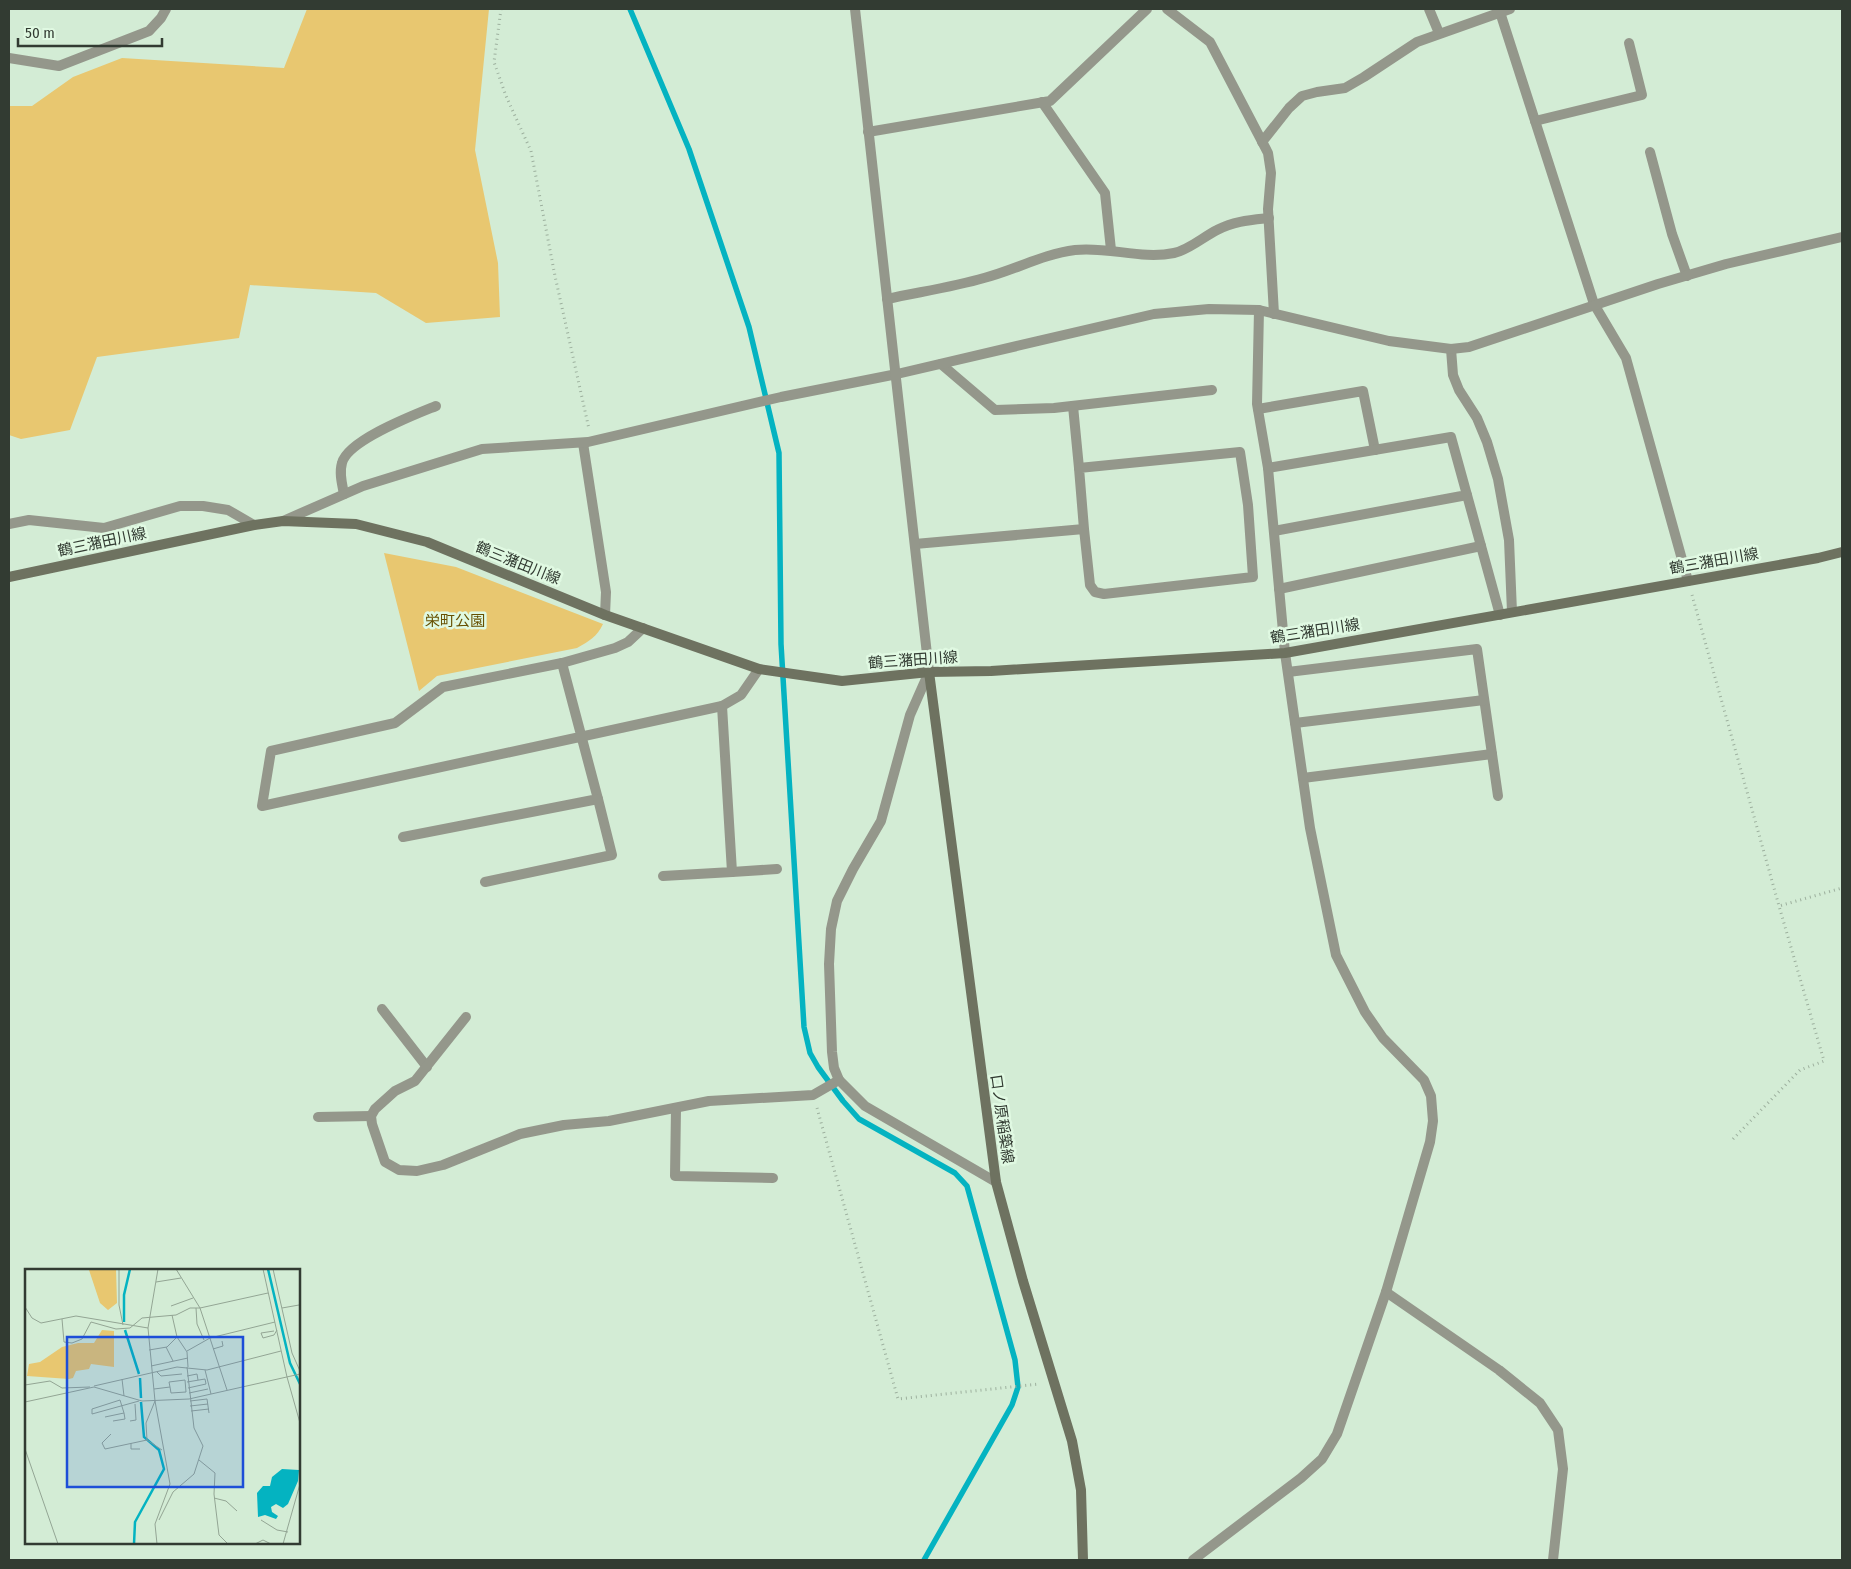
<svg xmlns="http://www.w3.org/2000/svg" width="1851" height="1569" viewBox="0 0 1851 1569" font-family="'Fira Sans Condensed','Noto Sans JP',sans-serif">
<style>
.green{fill:#e8c770}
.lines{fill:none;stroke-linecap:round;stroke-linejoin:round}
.stream{stroke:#04b3c1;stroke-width:5.5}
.path{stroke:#9db09e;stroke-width:3;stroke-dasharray:1 4;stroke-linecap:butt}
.minor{stroke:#94978b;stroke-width:10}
.tertiary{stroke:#94978b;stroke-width:10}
.secondary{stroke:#6e7260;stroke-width:10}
.labels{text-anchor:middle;stroke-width:5;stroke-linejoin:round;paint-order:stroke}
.street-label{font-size:15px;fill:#323b32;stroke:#e0f9e2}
.park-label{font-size:15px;fill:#675001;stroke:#e0f9e2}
.inset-river{fill:none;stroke:#04b3c1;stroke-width:2.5}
.inset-road{fill:none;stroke:#93a594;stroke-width:1}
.view{fill:#1d4ed8;fill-opacity:0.15;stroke:#1d4ed8;stroke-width:2.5}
.inset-edge{fill:none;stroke:#323b32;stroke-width:2.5}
</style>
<rect width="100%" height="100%" fill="#d3ecd5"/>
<g class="green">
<polygon points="307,9 489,9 475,150 498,263 500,317 426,323 376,293 250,285 239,338 97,357 70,430 21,439 9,435 9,106 32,106 73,77 122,58 284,68"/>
<path d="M384,553L456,567L603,624C597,637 589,641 577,648L437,676L419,691Z"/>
</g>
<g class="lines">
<polyline class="stream" points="630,9 689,149 749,327 779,453 781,644 804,1027 810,1053 818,1067 843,1101 859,1119 955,1173 967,1186 1015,1360 1018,1387 1012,1405 924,1560"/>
<g class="path">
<polyline points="501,9 494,62 506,96 531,151 555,276 589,429"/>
<polyline points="1692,595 1779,906 1842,888"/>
<polyline points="817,1108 898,1399 1039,1384"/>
<polyline points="1733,1139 1800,1070 1824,1061 1779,906"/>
</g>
<g class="minor">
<polyline points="1167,9 1210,42 1268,153 1271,173 1268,209 1274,314"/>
<polyline points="1429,9 1439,33"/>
<polyline points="1499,9 1594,304 1626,358 1688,581"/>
<polyline points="9,58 59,66 149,31 161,18 166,9"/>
<polyline points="1042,102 1105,193 1111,250"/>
<polyline points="1535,121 1642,95 1629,43"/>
<polyline points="868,132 1050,101 1147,9"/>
<polyline points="1262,142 1289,108 1302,96 1317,92 1345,88 1364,77 1417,42 1510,9"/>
<polyline points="1650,152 1672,234 1687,276"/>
<path d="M887,299C919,292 953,287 984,278C1015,270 1043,254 1075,250C1108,246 1141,260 1174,253C1189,250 1203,237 1217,230C1234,221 1250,220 1269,218"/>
<polyline points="1451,349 1453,375 1459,390 1477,418 1487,442 1498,479 1509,540 1512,612"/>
<polyline points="941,364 995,410 1054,408 1212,390"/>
<polyline points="1073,406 1079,468"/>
<polyline points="1258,409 1363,391 1375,450"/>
<polyline points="583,443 606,592 605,615"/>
<polyline points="1268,468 1451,437 1467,495 1274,531"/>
<path d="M344,494C342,484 339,473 342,463C348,440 414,415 436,406"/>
<polyline points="1467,495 1500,615"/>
<polyline points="283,521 363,486 482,449 588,442 781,397 897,374 1154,314 1209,309 1259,310 1389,341 1451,349 1469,347 1658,284 1726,264 1842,237"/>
<polyline points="9,524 29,520 104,528 180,506 203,506 228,510 254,525"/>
<polyline points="915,544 1084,529 1090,585 1095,592 1104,594 1253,577 1248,505 1240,452 1079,468 1084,529"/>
<polyline points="1279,589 1481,546"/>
<polyline points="562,663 615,648 628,642 643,628"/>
<polyline points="1288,672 1477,649 1498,796"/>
<polyline points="1295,723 1484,700"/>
<polyline points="1303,778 1492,754"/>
<polyline points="403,837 598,799 562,663 443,687 395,723 271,751 262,806 722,706 741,695 759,669"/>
<polyline points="732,872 777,869"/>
<polyline points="663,876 732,872 722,706"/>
<polyline points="485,882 612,855 598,799"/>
<polyline points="382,1009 427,1067"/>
<polyline points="466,1017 415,1081 395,1091 375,1109 371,1116 372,1124 385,1162 399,1170 417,1171 443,1165 520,1134 564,1125 609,1121 709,1101 813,1095 839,1080 865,1106 996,1182"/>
<polyline points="839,1080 834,1068 832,1052 829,964 831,929 837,901 853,869 881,821 910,715 929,672"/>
<polyline points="676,1108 675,1176 773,1178"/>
<polyline points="318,1117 371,1116"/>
<polyline points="1386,1292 1499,1370 1540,1403 1558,1430 1563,1469 1553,1560"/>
<polyline points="1193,1560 1301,1478 1322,1459 1337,1434 1386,1292 1430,1142 1433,1121 1431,1096 1424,1080 1383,1038 1365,1012 1336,955 1310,828 1285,653 1268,468 1257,404 1259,310"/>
</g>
<path class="tertiary" d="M855,9C878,230 905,451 929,672"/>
<g class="secondary">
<polyline points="9,577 254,525 283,521 356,524 427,542 605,615 759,669 842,681 929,672 991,671 1285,653 1818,558 1842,552"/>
<polyline points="929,672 996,1182 1023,1281 1072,1441 1081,1490 1083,1560"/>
</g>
</g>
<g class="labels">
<g class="street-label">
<text transform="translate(102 542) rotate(-12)" y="5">鶴三潴田川線</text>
<text transform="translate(1714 561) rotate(-10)" y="5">鶴三潴田川線</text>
<text transform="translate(518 563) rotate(22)" y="5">鶴三潴田川線</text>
<text transform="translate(1315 631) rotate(-9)" y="5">鶴三潴田川線</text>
<text transform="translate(913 660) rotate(-4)" y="5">鶴三潴田川線</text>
<text transform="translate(1002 1119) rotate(82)" y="5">口ノ原稲築線</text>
</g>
<g class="park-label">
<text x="455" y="626">栄町公園</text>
</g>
</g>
<g transform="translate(25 1269)">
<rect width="275" height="275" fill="#d3ecd5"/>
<path d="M91,0L92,34L83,41L75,34L64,1ZM77,61L89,62V98L66,95L64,100L51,102L48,109L44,110L2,107L4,95L15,93L37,78L53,74H69Z" fill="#e8c770"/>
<path d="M257,200L274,201L273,212L263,235L258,239L251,235L246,238L247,243L253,247L251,250L240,246L233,248L232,224L238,217H245L247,208Z" fill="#04b3c1"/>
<path class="inset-river" d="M243,0L265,94L275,115M99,53V26L105,0M100,61L114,105M115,109L116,129M109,275L110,253L139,200L134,181L119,168L116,133"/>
<path class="inset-road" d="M94,0V36L98,56M151,0L175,39L202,121M238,0L262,108M248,0L267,84L275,102M131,13L156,9M146,37L168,29M0,38L7,49L16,54L51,47L123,59M171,39L172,55L179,71M257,39L274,36M147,46L152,68M37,50L39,73L47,74L57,70L66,53L91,60L105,59L117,49L151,46L165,39H175L243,24M249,62L236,64L238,69L249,66L252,61M141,78L148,92M188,80L198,77L197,72M124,81L142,78L152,68L162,83L163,98M162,82L185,69L250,53M126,97L163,89M180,101L186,125M132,103L136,107L157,105M162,107L172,105L173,111M262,108L275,154M97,110L99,127M162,113L180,110L181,115L163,119M0,116L25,112L37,119L65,118M69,117L152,98L182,101L256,82M129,120L145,118L146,124L161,123L160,111L144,113L145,118M164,124L183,120M130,132L145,215L130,255L132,275M165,132L182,130L184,144M0,133L69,118L117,132L164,130L275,105M165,137L183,135M166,142L184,140M67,145V140L95,131L99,144L80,148M67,145L114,132M88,152L100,150L99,144M105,152L111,151L110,135M86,165L77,174L80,180L122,171L137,181M122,171L121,154L130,132L123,59L133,0M106,174V180H115M0,180L33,275M174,191L190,204L189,225L194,266L203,275M189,229L201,232L212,242M134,251L148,223L169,205L178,177L169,159L162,98M236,251L252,261L263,263M230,275L238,271L246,275M258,275L275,215"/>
<path class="view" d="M42,68H218V218H42Z"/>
<rect width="275" height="275" class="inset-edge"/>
</g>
<rect width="1851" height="1569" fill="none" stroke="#323b32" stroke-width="20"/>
<path d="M18 38v8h144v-8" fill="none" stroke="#323b32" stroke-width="2.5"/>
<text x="25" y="38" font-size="15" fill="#323b32" stroke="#e0f9e2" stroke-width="4" paint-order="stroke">50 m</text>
</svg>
